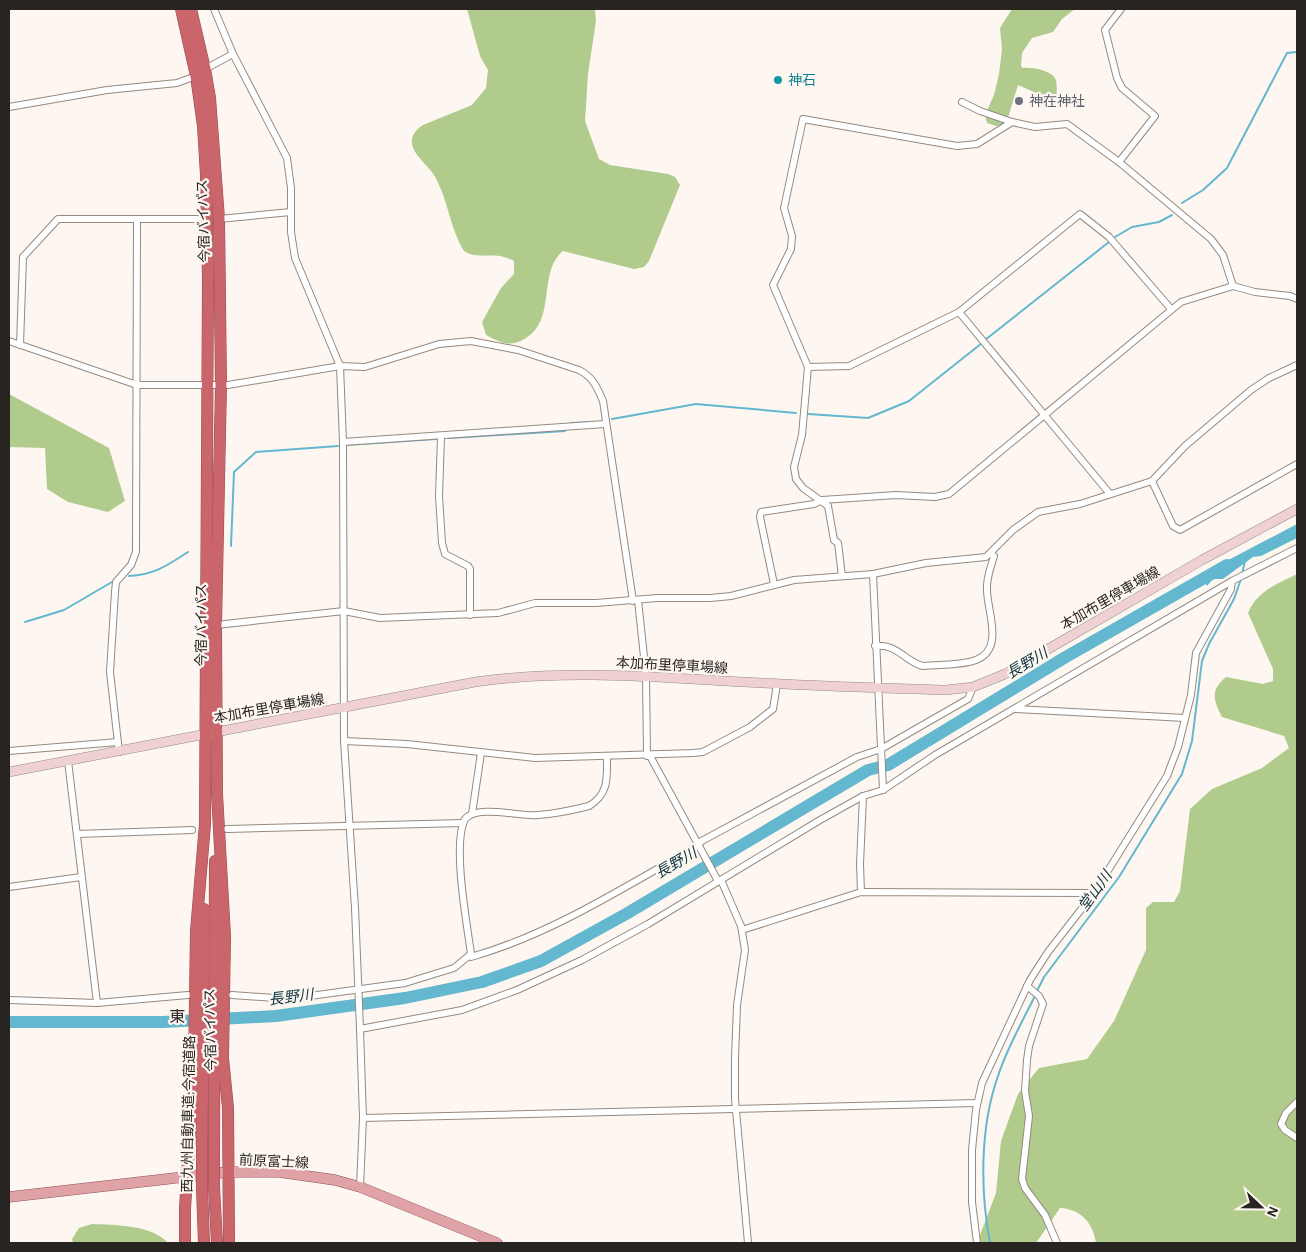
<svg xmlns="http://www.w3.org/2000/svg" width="1306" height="1252" viewBox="0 0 1306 1252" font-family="'Alegreya Sans','Noto Sans JP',sans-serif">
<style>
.forest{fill:#b1cb8d}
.water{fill:#63b7ce}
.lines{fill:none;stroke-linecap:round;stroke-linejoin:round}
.stream{stroke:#63b7ce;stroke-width:2}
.river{stroke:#63b7ce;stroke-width:12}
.street-casing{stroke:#948a81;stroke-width:8}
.secondary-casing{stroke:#948a81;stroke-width:10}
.primary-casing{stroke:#914e52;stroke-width:11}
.highway-casing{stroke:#914e52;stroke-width:12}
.street{stroke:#fff;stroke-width:6}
.secondary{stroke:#efd1d3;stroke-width:9}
.primary{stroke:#dfa3a7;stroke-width:10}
.highway{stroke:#ca656c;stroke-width:11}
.highway-bridge-casing{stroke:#914e52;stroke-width:12;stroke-linecap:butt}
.highway-bridge{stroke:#ca656c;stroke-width:11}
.culture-dot{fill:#0f9aa8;stroke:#fef7f1;stroke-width:2}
.worship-dot{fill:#6b7280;stroke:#fef7f1;stroke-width:2}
.labels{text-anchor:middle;stroke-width:4.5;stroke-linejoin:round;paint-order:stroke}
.culture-label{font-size:14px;fill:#0d838f;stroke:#fef7f1;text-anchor:start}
.worship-label{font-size:14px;fill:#5b616d;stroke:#fef7f1;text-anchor:start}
.street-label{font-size:14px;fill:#282421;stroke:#fef7f1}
.water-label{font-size:15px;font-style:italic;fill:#0b343e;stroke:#fef7f1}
.quarter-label{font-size:16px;fill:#282421;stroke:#fef7f1}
</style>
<rect width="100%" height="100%" fill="#fef7f1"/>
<g class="forest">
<path d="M467,9H595L596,21L588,74L585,121L599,159L610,165L668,174L675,177L680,185L649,261L644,267L634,269L563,251C537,272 557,319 526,338C511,348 501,343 486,335L482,322L501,288L514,274V261C494,250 480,261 464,251C449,227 448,196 432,172C425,163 414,155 412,144C411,136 416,129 423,125L472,105L486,88L488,70L480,56Z"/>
<path d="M1012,9H1075L1062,19L1053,32L1032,38L1022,53L1021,66L1023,68C1031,67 1050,70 1055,78C1058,83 1056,93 1057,99H1050L1018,85L1006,124L996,126L987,123L985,115L994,95L999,74L1002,49L1000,28Z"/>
<polygon points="9,394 109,448 125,501 108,512 68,502 47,489 45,448 9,447"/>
<path d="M1297,574V1243H1096C1093,1223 1081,1209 1060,1208L1036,1243H977L996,1193L1001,1141L1018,1094L1039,1068L1087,1059L1114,1021L1146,950V908L1153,902H1174L1180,891L1190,809L1212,789L1262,768L1289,748L1284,736L1222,717C1213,699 1210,691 1226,677L1263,684L1273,681V669L1248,613C1257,591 1277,584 1297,574Z"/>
<path d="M92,1224C116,1225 152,1225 168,1243H73L72,1239L79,1228Z"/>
</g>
<polygon class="water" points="1297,524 1297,538 1261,556 1253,557 1223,579 1213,579 1207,586 1204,580 1213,575 1215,567"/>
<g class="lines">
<g class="stream">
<polyline points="1182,203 1203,190 1227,168 1287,53 1297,52"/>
<polyline points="1115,237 1132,227 1159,222 1172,215"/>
<polyline points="985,340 1109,242"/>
<polyline points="808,414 868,418 909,401 982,343"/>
<polyline points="612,419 696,404 796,413"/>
<polyline points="571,423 594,422"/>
<polyline points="449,438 565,431"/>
<polyline points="346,445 436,439"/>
<polyline points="231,546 234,472 256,452 338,446"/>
<polyline points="1242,575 1245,560"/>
<path d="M129,576C156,574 166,566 188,552"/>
<polyline points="25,622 64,610 112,582"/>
<polyline points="1037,991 1044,977 1119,877 1182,774 1192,741 1202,661 1209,644 1234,599 1241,579"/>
<path d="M990,1243C980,1190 980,1127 998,1076C1007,1048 1022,1022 1035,996"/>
</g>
<polyline class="river" points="9,1022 163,1022 276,1016 405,998 482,982 541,961 626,914 868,770 888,765 1064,658 1227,565"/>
<defs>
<g id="street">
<polyline points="214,9 233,54 287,158 291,188 291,232 295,258 340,366 343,442 344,741 355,908 360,1029 363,1118 360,1187"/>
<polyline points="205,69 233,54"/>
<polyline points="962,102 980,111 1012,122"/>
<polyline points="9,107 107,90 177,83 196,76"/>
<polyline points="1119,162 1155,116 1122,88 1117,78 1105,30 1121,9"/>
<polyline points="219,219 291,212"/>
<polyline points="959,312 1110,494"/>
<path d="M9,341L137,385H228L340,366L365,367L439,344L471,341L518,350L579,370C593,377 597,387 603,401L633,601"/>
<polyline points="20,345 23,257 58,219 207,219"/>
<polyline points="808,367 849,366 959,312 1080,214 1109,237 1171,309"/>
<polyline points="441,436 439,496 442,543 445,554 468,566 470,569 470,615"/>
<polyline points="343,442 605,424"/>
<polyline points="1152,481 1173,526 1180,530 1297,464"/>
<polyline points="873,574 883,790"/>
<polyline points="842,576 838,543 834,540 828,506 803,488 796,479 794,467 802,435 808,367 773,285 791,249 792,236 784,208 803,119 957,146 977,144 1012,122 1035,127 1067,124 1119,162 1211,239 1223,255 1233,286"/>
<polyline points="774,584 760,517 761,512 814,504 822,500 896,495 935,497 949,494 1181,302 1233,286 1255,292 1290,296 1297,299"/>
<polyline points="638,600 646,676 647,756"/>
<polyline points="216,625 344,611 380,618 498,613 535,603 596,603 657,598 710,598 731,596 794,580 873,574 926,563 986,557 1013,530 1038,512 1080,504 1152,481 1185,446 1251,390 1269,378 1297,365"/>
<path d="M875,646C897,643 907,663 923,666C940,664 960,666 976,660C1005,649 987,611 987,590C986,578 991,567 994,556L991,554"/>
<polyline points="1014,709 1185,718"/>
<polyline points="344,741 407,744 535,758 693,753 703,752 750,727 773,709 777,684"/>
<polyline points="9,751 118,742"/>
<polyline points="119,752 110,672 115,592 116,582 131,565 136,552 137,220"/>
<polyline points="650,756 718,881"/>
<polyline points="68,761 97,1003"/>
<polyline points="472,814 481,753"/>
<polyline points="227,829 463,823"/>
<polyline points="77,834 192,830"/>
<polyline points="698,843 857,757 881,749 968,699 973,687"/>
<polyline points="721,880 741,926 745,950 737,1005 735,1058 735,1099 748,1243"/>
<polyline points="9,887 81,877"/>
<polyline points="861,892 860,864 863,796"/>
<polyline points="742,930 861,892 1094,893"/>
<path d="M471,954C467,924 452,844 465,819C478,804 520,817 538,815C555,814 573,810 589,806C609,794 607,778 607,757"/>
<path d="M471,954V957C552,934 626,886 699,845"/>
<polyline points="1027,986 1039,996 1043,1004 1029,1046 1027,1060 1025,1091 1029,1116 1022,1179 1025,1188 1045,1215 1057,1243"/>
<polyline points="232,995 288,999 405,983 454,968 471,954"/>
<polyline points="9,1000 97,1003 188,995"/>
<polyline points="360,1029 462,1010 517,990 582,960 648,924 820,820 863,796 883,790 935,755 1232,581 1297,548"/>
<polyline points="1297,1102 1286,1113 1281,1124 1285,1130 1297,1138"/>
<polyline points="363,1118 977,1103"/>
<polyline points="977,1243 972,1202 972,1150 976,1110 982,1083 1030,980 1048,952 1094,893 1167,776 1178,747 1191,695 1196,653 1231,589 1232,581"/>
</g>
<path id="secondary" d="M9,772L475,682C565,669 654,677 744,682C811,686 879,688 946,690L973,687L1005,674L1202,560L1297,509"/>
<polyline id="primary" points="9,1197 228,1172 279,1172 335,1180 360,1187 497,1243"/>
<g id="highway">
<polyline points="181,9 196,76 203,126 206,175 208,280 205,824 196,931 194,1071 185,1208 185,1243"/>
<polyline points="191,9 205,69 210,98 219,219 221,385 216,625 217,794 225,936 223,1058 228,1108 229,1243"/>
<polyline points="202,1152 204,909"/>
<polyline points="214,1152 215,861"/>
<polyline points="214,1187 217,1243"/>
<polyline points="202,1188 204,1243"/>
</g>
</defs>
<use href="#street" class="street-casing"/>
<use href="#secondary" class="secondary-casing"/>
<use href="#primary" class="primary-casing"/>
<use href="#highway" class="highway-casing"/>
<use href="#street" class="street"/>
<use href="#secondary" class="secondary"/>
<use href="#primary" class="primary"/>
<use href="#highway" class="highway"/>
<defs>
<g id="highway-bridge">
<polyline points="214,1152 214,1187"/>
<polyline points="202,1188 202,1152"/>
</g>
</defs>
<use href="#highway-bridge" class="highway-bridge-casing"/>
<use href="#highway-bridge" class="highway-bridge"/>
</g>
<circle class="culture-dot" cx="778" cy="80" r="5"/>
<circle class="worship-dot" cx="1019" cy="101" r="5"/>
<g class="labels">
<g class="culture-label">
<text x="788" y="85">神石</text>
</g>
<g class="worship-label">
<text x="1029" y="106">神在神社</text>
</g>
<g class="street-label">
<text transform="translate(203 221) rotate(-92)" y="5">今宿バイパス</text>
<text transform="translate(1110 598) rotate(-30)" y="5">本加布里停車場線</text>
<text transform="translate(201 625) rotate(-90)" y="5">今宿バイパス</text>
<text transform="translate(672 665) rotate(3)" y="5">本加布里停車場線</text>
<text transform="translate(269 708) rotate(-10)" y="5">本加布里停車場線</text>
<text transform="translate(210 1030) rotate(-91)" y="5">今宿バイパス</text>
<text transform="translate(188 1114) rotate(-89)" y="5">西九州自動車道;今宿道路</text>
<text transform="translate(274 1161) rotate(3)" y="5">前原富士線</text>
</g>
<g class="water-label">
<text transform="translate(1027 663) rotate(-31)" y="5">長野川</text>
<text transform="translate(676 863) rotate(-30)" y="5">長野川</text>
<text transform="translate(1095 891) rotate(-54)" y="5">堂山川</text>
<text transform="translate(291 997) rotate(-7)" y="5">長野川</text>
</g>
<g class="quarter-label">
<text x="177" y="1022">東</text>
</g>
</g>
<rect width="1306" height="1252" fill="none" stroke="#282421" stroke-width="20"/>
<g transform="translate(1261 1207) rotate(112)" stroke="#fef7f1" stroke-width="4" paint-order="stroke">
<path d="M0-4L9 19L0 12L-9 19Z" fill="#282421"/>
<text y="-8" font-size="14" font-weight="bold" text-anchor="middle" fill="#282421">N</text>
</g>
</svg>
